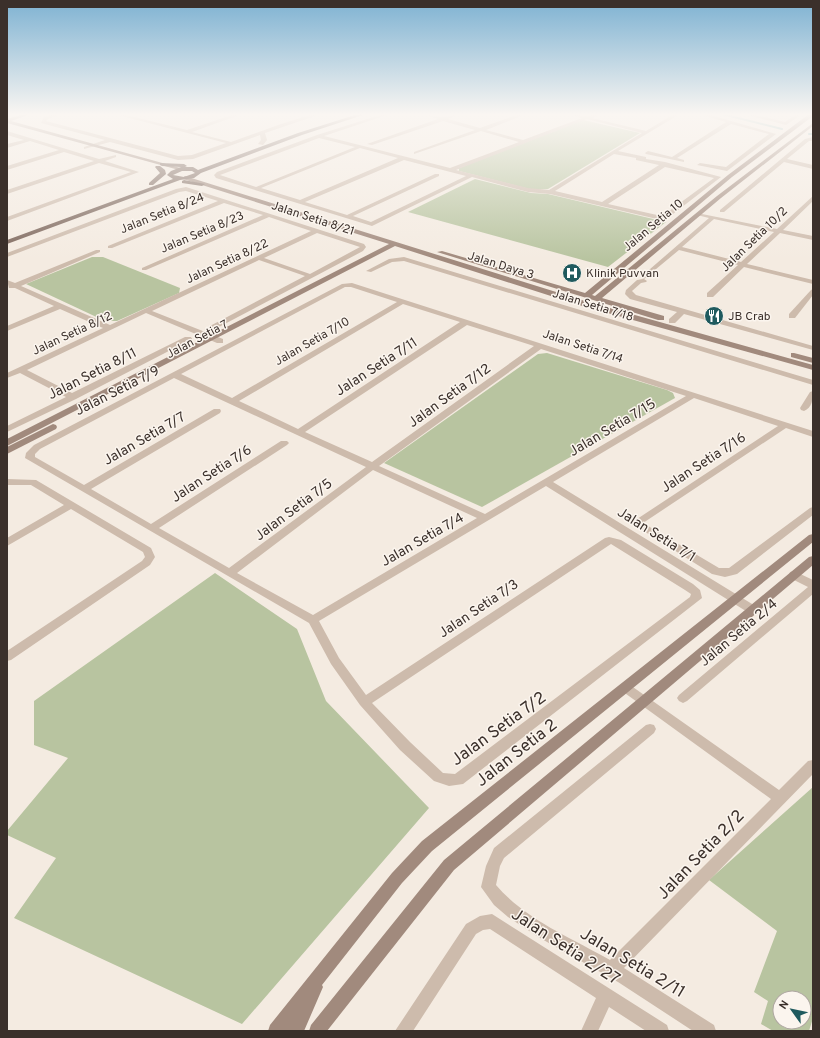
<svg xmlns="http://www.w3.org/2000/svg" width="820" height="1038" viewBox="0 0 820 1038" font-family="Overpass,sans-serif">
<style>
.green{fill:#b8c4a0;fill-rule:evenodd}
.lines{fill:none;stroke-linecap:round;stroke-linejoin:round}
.stream{stroke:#7fb0b2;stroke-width:2}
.street{fill:#cdbbac;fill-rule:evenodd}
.secondary{fill:#a18a7d;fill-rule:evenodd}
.primary{fill:#7d675c;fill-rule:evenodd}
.labels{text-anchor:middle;stroke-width:3;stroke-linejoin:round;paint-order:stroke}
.far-street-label{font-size:12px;fill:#3b302b;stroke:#fbf5ee}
.far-poi-label{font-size:12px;fill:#3b302b;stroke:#fbf5ee;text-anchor:start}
.street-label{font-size:14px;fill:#3b302b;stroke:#fbf5ee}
.near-street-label{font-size:17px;fill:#3b302b;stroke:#fbf5ee}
</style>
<rect width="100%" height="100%" fill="#f4ebe1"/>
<g class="green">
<polygon points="583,120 640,133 548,189 533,190 459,171 459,168"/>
<polygon points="475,179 531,193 548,194 666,222 608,267 408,212"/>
<polygon points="92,257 103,257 180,288 179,293 117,321 105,321 26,284"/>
<polygon points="547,353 667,390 673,393 675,398 482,507 384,463 538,354"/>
<polygon points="215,573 297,629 326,701 429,808 242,1024 14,918 56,858 7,835 7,831 68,758 34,745 34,701"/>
<path d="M813,787V1018L809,1031H773L761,1024L768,1001L754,992L777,931L709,880ZM780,998H804V1022H780Z"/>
</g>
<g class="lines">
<g class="stream">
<polyline points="722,114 782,129"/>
<polyline points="809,134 813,134"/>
</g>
<g class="street">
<polygon points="7,114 15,114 7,116"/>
<polygon points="53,114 60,114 48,119 46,121 178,156 192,155 226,143 114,114 122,114 187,130 235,114 242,114 192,132 231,142 281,124 313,114 321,114 265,133 267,140 263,145 258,144 261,140 260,135 193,159 178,160 110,142 84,149 84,147 105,140 41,123 44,117"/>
<path d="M383,114H390L324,136L450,168L519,142L481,131L414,154V152L475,130L443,121L372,145L367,144L438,119L423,114C429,114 437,118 443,117C448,117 453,114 459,114L448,119L480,128L519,114H526L486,130L523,140L582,118L569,114L587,116L599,114L592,118L646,131L674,114H680L618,151L646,157V159L665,162L721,177L669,217L657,219L550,194L528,192L472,177L372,226L216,178L214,175L217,172L317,135ZM587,119L642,133L549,190L528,188L456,170ZM319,138L355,147L256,187L220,175ZM360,148L398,158L300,200L261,188ZM614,154L636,158V160L659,165L602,202L555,191ZM404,160L466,176L371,222L353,216L439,176V174H435L347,215L305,202ZM665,167L714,178L665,214L657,215L608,204Z"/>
<polygon points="699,114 707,114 776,134 727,171 697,165 700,163 726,167 769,134 731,124 677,158 684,160 684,162 646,154 645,153 648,151 672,157 726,122"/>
<polygon points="743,114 752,114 785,122 797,114 802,114 786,125"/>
<polygon points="7,131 99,159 116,155 116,157 105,161 139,172 7,221 7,217 131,172 99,163 7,194 7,190 94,161 64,152 7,170 7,166 59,150 30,141 7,148 7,144 24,140 7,135"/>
<polygon points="813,137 813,141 809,141 787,159 813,165 813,169 784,162 724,212 720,212 720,210 805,139"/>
<path d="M186,187L364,244L366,247L363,251L217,328H214L210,326L305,276L259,260L152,311L223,339V343H217L146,313L27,370L72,393L185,337H191L192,339L76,399L7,432V426L66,397L20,373L7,378V373L103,328L60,309L7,331V326L54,306L15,288H9L7,280L15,283L96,250H100V252L21,286L110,325L311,231L269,217L146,270H142V268L263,215L224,203L112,248H108V246L218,201L186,191L179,192L7,257V253L176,189ZM317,233L360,247L310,274L264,258Z"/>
<path d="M813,196V201L783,230L813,236V240L780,233L747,264L813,280V284L744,267L713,297H707V293L738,265L679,250L644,279L647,281L646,282L641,283L632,291L636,295L813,346V350L684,314L675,323H669V319L677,312L630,299L625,294L626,290L637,280L643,279L641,277L642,276L709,218L697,215V213L777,229ZM714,219L774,232L741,262L682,247Z"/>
<polygon points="404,257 813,380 813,385 404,261 392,262 371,272 366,271 389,259"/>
<path d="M352,283L813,431V437L786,428L643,523L719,568H729L810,508L813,507V515L737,574L725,577L712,574L631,523L778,426L694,398L553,482L757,607L759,610L757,613H749L546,486L319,621L339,658L366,695L605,538L609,537L621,540L693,584L700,590L702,598L463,784L449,786L434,781L400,750L360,705L331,664L309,623L25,458L26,453L34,445L342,284ZM345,287H351L397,302L232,398L181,374ZM403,304L460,322L298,429L239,401ZM467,325L534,346L372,462L305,432ZM541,349L686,396L485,514L379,466ZM174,378L366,467L229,568L159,528L287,445L289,443L287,441H281L151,524L91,489L220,413L221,411L220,409H214L84,485L35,457V454L40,449ZM373,470L477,518L313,615L237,573ZM611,544L685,590L691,594L690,597L455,774L443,773L410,742L372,703Z"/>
<polygon points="813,289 813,295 795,318 789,318 789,314 811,290"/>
<path d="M813,391C813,399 812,408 804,411L801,410L800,408L810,392Z"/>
<polygon points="7,479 36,480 151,548 155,557 150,565 11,660 7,661 7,651 142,561 145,557 143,552 71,509 7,546 7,538 64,505 31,485 7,485"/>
<polygon points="794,571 813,580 813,594 687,701 683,703 679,701 677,698 679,695 808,587 790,578 789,575 790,572"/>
<path d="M626,683L630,685L779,790L808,761L813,760V774L624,968L714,1025L716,1031H693L618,982L540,938L508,917L494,905L481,887L486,866L494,848L646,725L650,724L654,725L656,729L654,733L504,858L500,866L496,885C526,920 570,937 610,960L771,799L622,691L620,688L622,685Z"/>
<polygon points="492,914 667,1025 669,1031 646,1031 609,1007 598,1031 581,1031 596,998 490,929 483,930 476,934 413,1031 395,1031 466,924 480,916"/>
</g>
<g class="secondary">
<polygon points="24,114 31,114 11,121 184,169 179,170 7,123 7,119"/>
<polygon points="809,114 813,114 813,116 732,177 592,295 595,296 717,196 813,123 813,126 721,198 602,298 664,316 664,320 658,320 437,252 442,251 585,293 728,175"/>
<polygon points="185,176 585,301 813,365 813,370 579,305 395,246 7,446 7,439 389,244 183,179 182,178"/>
<polygon points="791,353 794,353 813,358 813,363 791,357"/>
<polygon points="53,424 56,425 57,427 56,429 7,454 7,447"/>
<polygon points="813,534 813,542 432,851 402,883 322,985 323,987 304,1031 268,1031 270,1025 392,873 422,841 809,535"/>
<polygon points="813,556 813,565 454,870 327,1031 309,1031 311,1025 444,860 809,557"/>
</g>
<g class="primary">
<path d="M358,114H366L302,135L201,173L194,178L180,180L7,244V240L173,179L167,175L171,171L181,167L162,166L160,165V163L184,164L187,166L185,167H193L198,170L298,133ZM182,171H192L195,173L184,177L173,175Z"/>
<polygon points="156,166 160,166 165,170 166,174 153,185 149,185 149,183 160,173 155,167"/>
<polygon points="184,180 205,184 202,186 182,183 182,181"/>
</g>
</g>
<linearGradient id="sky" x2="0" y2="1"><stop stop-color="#7eb2d2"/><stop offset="0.44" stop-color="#faf6f2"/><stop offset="1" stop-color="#faf6f2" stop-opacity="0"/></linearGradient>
<rect width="820" height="260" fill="url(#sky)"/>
<defs>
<symbol id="hospital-disc" viewBox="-11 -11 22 22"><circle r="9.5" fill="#1f5a5e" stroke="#fbf5ee"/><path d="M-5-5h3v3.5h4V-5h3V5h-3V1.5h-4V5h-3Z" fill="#fff"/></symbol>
<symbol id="restaurant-disc" viewBox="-11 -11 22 22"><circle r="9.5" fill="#1f5a5e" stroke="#fbf5ee"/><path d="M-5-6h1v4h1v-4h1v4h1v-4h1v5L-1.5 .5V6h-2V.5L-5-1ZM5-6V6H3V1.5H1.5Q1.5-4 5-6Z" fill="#fff"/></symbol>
</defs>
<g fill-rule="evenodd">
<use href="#hospital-disc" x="561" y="262" width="22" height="22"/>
<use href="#restaurant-disc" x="703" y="305" width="22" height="22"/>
</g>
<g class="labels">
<g class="far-street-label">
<text transform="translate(162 213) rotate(-22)" y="4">Jalan Setia 8/24</text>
<text transform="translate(313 218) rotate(18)" y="4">Jalan Setia 8/21</text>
<text transform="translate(653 225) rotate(-40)" y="4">Jalan Setia 10</text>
<text transform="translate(202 232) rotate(-23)" y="4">Jalan Setia 8/23</text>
<text transform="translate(754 239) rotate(-44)" y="4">Jalan Setia 10/2</text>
<text transform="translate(227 261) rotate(-25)" y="4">Jalan Setia 8/22</text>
<text transform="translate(501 265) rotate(17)" y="4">Jalan Daya 3</text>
<text transform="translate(593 305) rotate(17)" y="4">Jalan Setia 7/18</text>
<text transform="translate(72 333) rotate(-25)" y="4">Jalan Setia 8/12</text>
<text transform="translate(197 339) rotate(-28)" y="4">Jalan Setia 7</text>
<text transform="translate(312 341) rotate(-30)" y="4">Jalan Setia 7/10</text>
<text transform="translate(583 346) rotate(18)" y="4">Jalan Setia 7/14</text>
</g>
<g class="far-poi-label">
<text x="586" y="277">Klinik Puvvan</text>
<text x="728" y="320">JB Crab</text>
</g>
<g class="street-label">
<text transform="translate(376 366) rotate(-33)" y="5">Jalan Setia 7/11</text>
<text transform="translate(92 373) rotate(-27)" y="5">Jalan Setia 8/11</text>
<text transform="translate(117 390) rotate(-27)" y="5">Jalan Setia 7/9</text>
<text transform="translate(449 395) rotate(-36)" y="5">Jalan Setia 7/12</text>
<text transform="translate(612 427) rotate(-31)" y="5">Jalan Setia 7/15</text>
<text transform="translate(144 438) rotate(-30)" y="5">Jalan Setia 7/7</text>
<text transform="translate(703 462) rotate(-33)" y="5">Jalan Setia 7/16</text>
<text transform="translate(211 473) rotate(-33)" y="5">Jalan Setia 7/6</text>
<text transform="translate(293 509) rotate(-37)" y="5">Jalan Setia 7/5</text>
<text transform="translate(657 534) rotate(32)" y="5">Jalan Setia 7/1</text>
<text transform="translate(422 539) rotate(-30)" y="5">Jalan Setia 7/4</text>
<text transform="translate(478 608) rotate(-34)" y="5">Jalan Setia 7/3</text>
<text transform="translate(738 632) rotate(-40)" y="5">Jalan Setia 2/4</text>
</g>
<g class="near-street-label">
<text transform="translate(498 728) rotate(-36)" y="6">Jalan Setia 7/2</text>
<text transform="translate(516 752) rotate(-38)" y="6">Jalan Setia 2</text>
<text transform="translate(700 854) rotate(-46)" y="6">Jalan Setia 2/2</text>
<text transform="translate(566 946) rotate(33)" y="6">Jalan Setia 2/27</text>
<text transform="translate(633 962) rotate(31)" y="6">Jalan Setia 2/11</text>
</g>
</g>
<rect width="820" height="1038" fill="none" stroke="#3b302b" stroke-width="16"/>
<g transform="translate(792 1010) rotate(303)"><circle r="19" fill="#fbf5ee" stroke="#aea6a0"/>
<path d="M0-3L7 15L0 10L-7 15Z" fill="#1f5a5e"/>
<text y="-6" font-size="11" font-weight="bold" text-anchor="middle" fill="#3b302b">N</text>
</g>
</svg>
